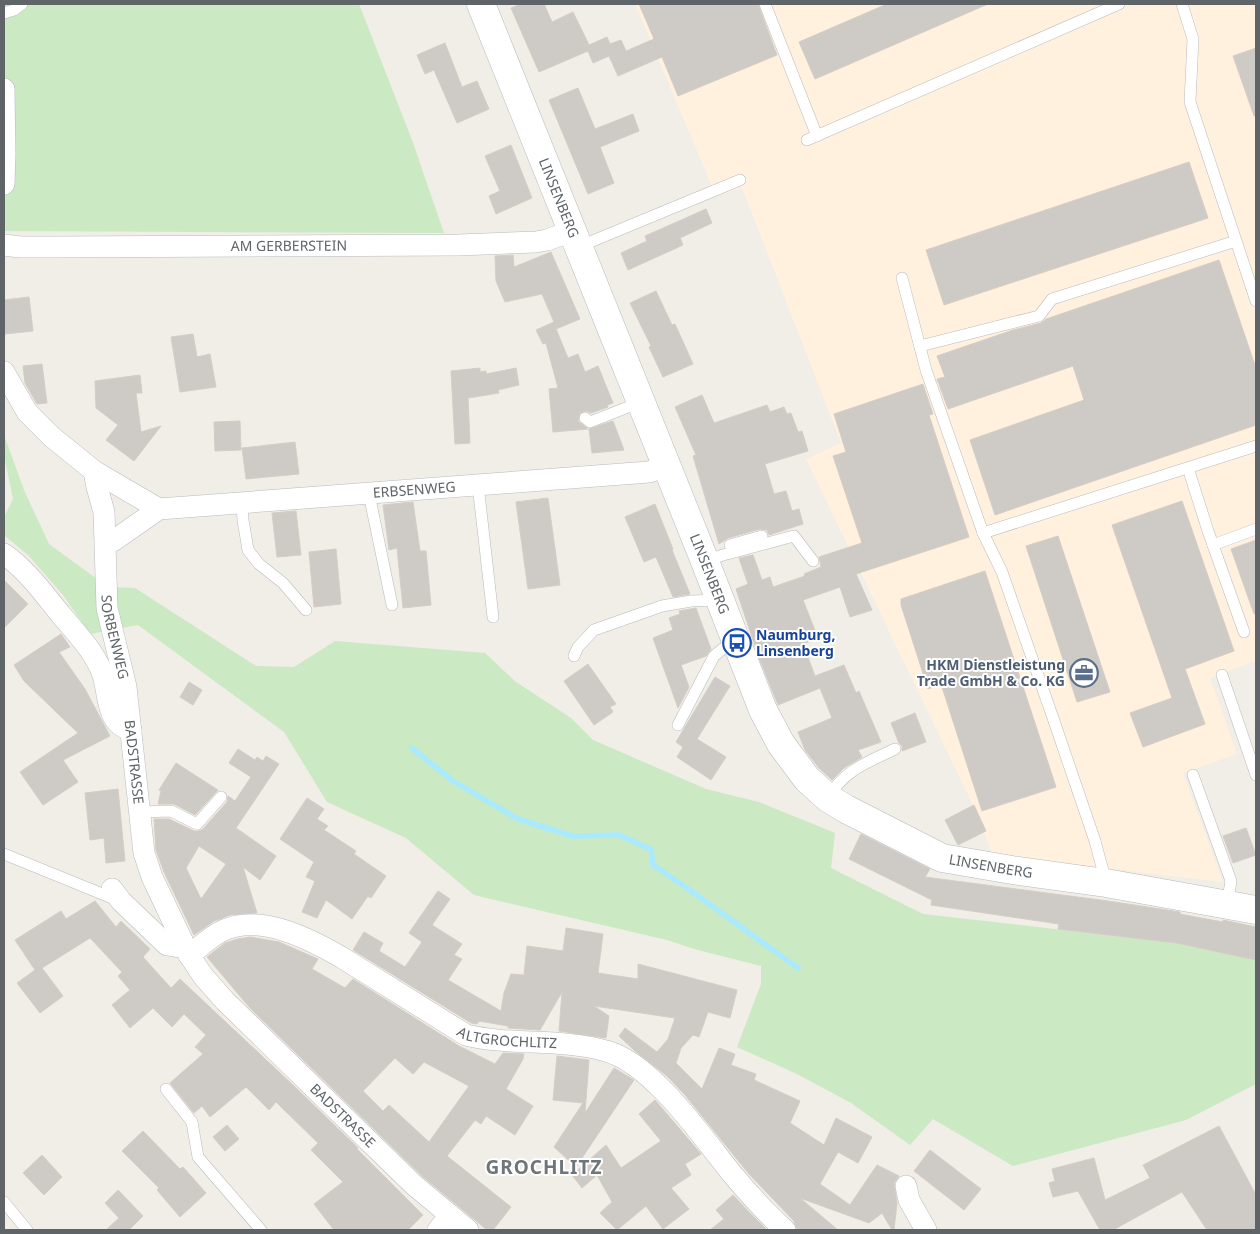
<svg xmlns="http://www.w3.org/2000/svg" width="1260" height="1234" viewBox="0 0 1260 1234" font-family="'Noto Sans',sans-serif">
<style>
.commercial{fill:#fff1de}
.green{fill:#cbe9c3}
.lines{fill:none;stroke-linecap:round;stroke-linejoin:round}
.stream{stroke:#a9eaff;stroke-width:5.5}
.building{fill:#cecac6;stroke:#d6cdc5;fill-rule:evenodd}
.lane-casing{stroke:#b7bbbe;stroke-width:12}
.street-casing{stroke:#b7bbbe;stroke-width:22}
.secondary-casing{stroke:#b5bbbf;stroke-width:29}
.lane{stroke:#fff;stroke-width:11}
.street{stroke:#fff;stroke-width:21}
.secondary{stroke:#fff;stroke-width:28}
.labels{text-anchor:middle;stroke-width:4;stroke-linejoin:round;paint-order:stroke}
.street-label{font-size:14px;fill:#5e6468;stroke:#fff}
.transit-label{font-size:14px;font-weight:bold;fill:#164399;stroke:#fff;text-anchor:start}
.service-label{font-size:14px;font-weight:bold;fill:#4e5e75;stroke:#fff;text-anchor:end}
.district-label{font-size:19px;font-weight:bold;letter-spacing:1px;fill:#6f767a;stroke:#fff}
</style>
<rect width="100%" height="100%" fill="#f1ede7"/>
<polygon class="commercial" points="635,4 1256,4 1256,661 1210,678 1237,754 1183,773 1223,882 993,855 969,797 806,459 841,443 742,188 716,196"/>
<g class="green">
<polygon points="4,4 359,4 412,140 444,233 4,231"/>
<polygon points="4,435 24,490 49,544 108,587 135,588 256,666 294,667 335,641 485,653 516,682 571,718 593,740 706,789 759,802 835,833 831,868 923,914 1177,943 1256,960 1256,1084 1186,1120 1013,1166 933,1119 910,1145 851,1103 797,1074 737,1047 761,984 761,966 694,949 667,940 474,895 406,838 327,802 284,732 138,625 90,634 63,595 29,556 4,535 4,517 13,499 4,455"/>
</g>
<g class="lines">
<path class="stream" d="M412,748L453,781L518,819L573,836L619,835L651,849L653,865C703,898 750,934 798,968"/>
</g>
<g class="building">
<polygon points="521,4 544,4 552,22 573,12 589,45 607,37 610,44 621,40 626,51 654,39 639,4 758,4 777,55 678,96 662,57 618,76 609,56 593,63 588,51 539,72 511,8"/>
<polygon points="887,4 988,4 815,79 799,42"/>
<polygon points="445,43 462,87 477,81 489,109 457,123 434,70 425,74 417,55"/>
<polygon points="1256,48 1256,116 1254,116 1233,56"/>
<polygon points="578,88 595,129 633,114 639,131 600,147 614,183 588,194 549,100"/>
<polygon points="511,145 532,198 496,214 489,196 500,191 485,156"/>
<polygon points="1189,162 1208,218 944,305 926,250"/>
<polygon points="706,209 712,223 680,238 683,245 628,270 621,253 647,241 645,236"/>
<polygon points="551,252 580,319 556,329 568,358 578,354 585,372 598,366 613,403 607,405 608,407 591,413 586,411 580,413 578,421 588,429 553,432 549,389 558,388 546,343 543,344 536,330 554,322 542,294 505,302 496,281 495,256 513,255 514,267"/>
<polygon points="1219,260 1256,368 1256,425 995,515 970,440 1084,400 1073,366 948,409 937,379 945,377 937,356 1013,330 1041,323 1046,319"/>
<polygon points="656,291 672,325 675,324 693,364 663,377 649,347 651,346 630,303"/>
<polygon points="29,297 33,331 5,334 4,300"/>
<polygon points="193,334 197,357 210,354 216,387 180,392 171,337"/>
<polygon points="42,364 47,403 37,404 25,383 23,366"/>
<polygon points="480,368 480,372 486,371 486,374 516,368 519,385 498,390 499,393 468,398 470,443 455,444 451,371"/>
<polygon points="140,375 142,393 136,393 141,432 161,426 134,461 106,440 118,425 96,408 95,381"/>
<polygon points="923,384 933,414 929,415 969,537 856,574 872,610 850,617 840,587 803,600 818,638 803,644 815,676 844,665 856,693 859,691 881,742 858,750 862,757 844,768 832,780 819,768 805,750 798,732 832,718 820,688 778,705 759,658 736,589 748,584 739,558 753,555 762,580 770,577 773,587 805,576 804,574 821,567 819,557 862,543 833,456 846,452 834,414"/>
<polygon points="702,395 714,423 767,405 770,412 784,407 787,414 791,413 798,432 802,431 808,451 765,464 774,494 786,491 792,511 799,509 803,524 769,535 767,530 760,529 728,538 719,544 693,456 696,455 675,407"/>
<polygon points="240,421 241,450 215,451 214,422"/>
<polygon points="613,421 624,450 592,453 589,429"/>
<polygon points="295,442 299,474 246,479 242,448"/>
<polygon points="548,498 560,585 528,589 516,502"/>
<polygon points="1182,501 1234,651 1185,669 1205,724 1143,747 1130,713 1172,698 1112,525"/>
<polygon points="413,502 420,551 426,551 431,605 403,608 397,548 389,550 383,505"/>
<polygon points="655,504 673,549 672,550 690,594 673,597 656,557 644,562 625,517"/>
<polygon points="296,511 301,555 277,557 272,513"/>
<polygon points="1058,536 1110,692 1077,702 1026,546"/>
<polygon points="1256,540 1256,613 1254,614 1231,549"/>
<polygon points="336,549 341,604 314,607 309,552"/>
<polygon points="985,571 1056,787 982,811 941,684 928,689 901,605 901,599"/>
<polygon points="4,580 28,604 4,628"/>
<polygon points="696,608 711,649 706,656 681,665 689,687 678,708 653,638 673,630 669,618 680,614 679,611"/>
<polygon points="61,634 70,647 59,652 85,689 110,736 63,760 78,782 43,805 20,772 78,733 24,681 14,665"/>
<polygon points="588,664 616,704 610,707 613,712 594,725 564,681"/>
<polygon points="715,677 730,686 697,739 726,757 711,780 677,757 683,747 676,742"/>
<polygon points="189,682 202,690 193,705 180,697"/>
<polygon points="915,713 926,742 902,751 902,746 899,743 891,723"/>
<path d="M238,749L255,760L257,757L263,761L266,756L279,764L236,828L276,856L260,880L243,867L257,913L230,915L214,921L194,935L164,872L156,850L154,819H169L194,831H199L203,829L227,802L228,796L235,801L251,777L229,763ZM199,846L226,864L201,899L186,868Z"/>
<polygon points="176,763 218,790 195,815 174,804 158,804 161,791 159,790"/>
<polygon points="118,789 125,861 106,863 104,838 90,840 85,793"/>
<polygon points="307,798 324,809 317,819 328,826 324,830 356,851 354,854 386,876 371,898 368,896 352,919 326,900 317,918 302,912 315,881 306,877 314,862 280,839"/>
<polygon points="974,805 986,831 958,845 945,820"/>
<polygon points="1246,828 1256,855 1233,863 1223,836"/>
<polygon points="861,834 930,869 925,877 1108,901 1180,912 1180,914 1201,918 1223,922 1223,920 1256,927 1256,960 1177,943 1058,929 1059,924 931,905 932,900 849,859"/>
<polygon points="438,891 450,899 432,925 462,944 454,955 462,959 448,980 501,1011 504,993 511,974 524,975 527,946 563,951 566,928 603,934 598,973 638,979 638,964 737,990 730,1018 708,1012 699,1037 693,1035 681,1048 676,1063 702,1089 719,1048 735,1054 731,1065 756,1074 754,1080 800,1101 790,1123 824,1145 836,1118 872,1137 858,1163 838,1152 820,1184 850,1205 877,1165 899,1176 894,1183 897,1203 894,1230 892,1230 882,1213 869,1223 800,1198 838,1230 797,1230 794,1221 749,1174 685,1095 667,1076 635,1051 619,1036 625,1028 657,1052 668,1039 675,1018 594,1006 609,1016 606,1038 559,1031 562,992 540,1030 508,1028 508,1026 479,1021 477,1024 471,1023 353,950 364,932 383,943 379,951 405,967 422,942 409,933"/>
<polygon points="95,901 116,927 121,921 150,949 143,957 171,988 180,979 295,1087 358,1148 357,1149 423,1215 408,1230 334,1230 314,1204 343,1182 311,1150 318,1143 276,1102 269,1110 246,1087 210,1117 202,1106 194,1113 170,1083 203,1054 195,1047 206,1035 184,1014 172,1027 153,1008 130,1028 112,1005 130,990 118,976 122,972 90,938 42,968 63,996 40,1013 17,983 35,970 15,940 61,911 66,919"/>
<path d="M250,937L279,942L318,959L312,969L345,988L353,979L459,1046L495,1064L503,1053L524,1054L523,1059L506,1089L533,1106L515,1135L486,1116L481,1124L475,1120L447,1156L511,1207L493,1230H487L422,1176L250,1008L207,957L225,943L238,939ZM395,1058L413,1074L424,1062L469,1086L429,1142L389,1105L383,1111L363,1091Z"/>
<polygon points="557,1056 589,1060 585,1113 614,1068 634,1080 576,1167 554,1147 583,1103 553,1100"/>
<polygon points="655,1100 701,1154 685,1164 691,1175 671,1188 689,1209 663,1229 646,1206 617,1230 600,1213 612,1202 597,1175 582,1188 572,1175 606,1145 621,1168 661,1141 639,1114"/>
<polygon points="227,1125 239,1139 225,1151 213,1137"/>
<polygon points="1219,1126 1256,1195 1256,1230 1207,1230 1182,1192 1113,1230 1100,1230 1078,1191 1053,1197 1049,1183 1055,1181 1052,1169 1094,1158 1105,1200 1150,1178 1143,1165"/>
<polygon points="143,1131 180,1169 183,1167 206,1193 180,1217 157,1190 159,1188 122,1151"/>
<polygon points="930,1150 981,1189 964,1210 914,1171"/>
<polygon points="42,1155 62,1177 44,1195 23,1173"/>
<polygon points="118,1190 143,1216 129,1230 106,1230 119,1218 105,1203"/>
<polygon points="733,1195 749,1212 767,1230 710,1230 724,1219 716,1210"/>
</g>
<g class="lines">
<defs>
<g id="lane">
<polyline points="765,4 817,136"/>
<polyline points="1182,4 1193,39 1190,102 1256,301"/>
<polyline points="4,13 14,10 22,4"/>
<polyline points="807,140 1119,4"/>
<polyline points="578,247 740,180"/>
<polyline points="902,278 926,370 983,533 1002,572 1053,718 1095,841 1106,882"/>
<polyline points="920,346 1039,316 1052,299 1236,241"/>
<polyline points="585,418 590,422 641,402"/>
<polyline points="1188,468 1208,531 1244,632"/>
<polyline points="478,485 493,617"/>
<polyline points="369,494 392,605"/>
<polyline points="242,503 243,520 248,550 259,564 283,583 306,610"/>
<polyline points="983,533 1256,446"/>
<polyline points="730,545 762,536"/>
<polyline points="1213,545 1256,529"/>
<polyline points="705,561 723,555 794,536 813,561"/>
<polyline points="574,656 578,647 594,630 662,606 691,601 719,600"/>
<polyline points="1222,675 1256,775"/>
<polyline points="678,725 714,656 725,647 737,643"/>
<polyline points="1193,775 1231,881 1227,905"/>
<path d="M828,798C844,770 868,762 895,749"/>
<polyline points="139,812 171,811 197,824 221,797"/>
<polyline points="4,854 117,900"/>
<polyline points="166,1089 192,1122 198,1157 261,1230"/>
<polyline points="4,1202 27,1230"/>
</g>
<g id="street">
<polyline points="4,89 5,154 4,184"/>
<path id="s1" d="M4,245L20,247H55L459,245L536,242L547,240L572,231"/>
<polyline points="4,372 27,412 52,437 94,471 159,509"/>
<path id="s2" d="M94,471L97,487L104,512L107,608L126,687L144,853L152,877L189,955L203,976L225,1001L414,1185L468,1230"/>
<path id="s3" d="M106,541H113L159,509L649,472L667,466"/>
<path d="M4,554C27,570 44,594 62,616C77,634 95,652 103,675C109,694 106,724 131,730"/>
<polyline points="112,889 121,901 167,945 186,948"/>
<path id="s4" d="M189,955C199,948 209,938 220,932C258,912 308,938 341,957L466,1035C511,1046 561,1038 606,1051C652,1063 703,1138 733,1175C749,1194 766,1213 785,1230"/>
<polyline points="906,1186 909,1200 926,1230"/>
<polyline points="438,1230 450,1215"/>
</g>
<g id="secondary">
<path id="s5" d="M481,4L702,554L763,710L781,744L807,779L828,798L846,809L942,858L1012,870L1106,883L1256,910"/>
</g>
</defs>
<use href="#lane" class="lane-casing"/>
<use href="#street" class="street-casing"/>
<use href="#secondary" class="secondary-casing"/>
<use href="#lane" class="lane"/>
<use href="#street" class="street"/>
<use href="#secondary" class="secondary"/>
</g>
<defs>
<symbol id="bus-ring" viewBox="-11 -11 22 22"><circle r="9.5" fill="#fff" stroke="#1a4fb4" stroke-width="1.5"/><path d="M-5-6H5V4H4V6H2V4H-2V6H-4V4H-5ZM-3.5-4V0h7V-4ZM-3.5 1.2v1.5H-2V1.2ZM2 1.2v1.5H3.5V1.2Z" fill="#1a4fb4"/></symbol>
<symbol id="office-ring" viewBox="-11 -11 22 22"><circle r="9.5" fill="#fff" stroke="#5c6f8a" stroke-width="1.5"/><path d="M-6-3h4V-5.5h4V-3h4V5H-6ZM-1-4.5V-3h2v-1.5ZM-6 0V1H6V0Z" fill="#5c6f8a"/></symbol>
</defs>
<g fill-rule="evenodd">
<use href="#bus-ring" x="721" y="627" width="32" height="32"/>
<use href="#office-ring" x="1068" y="657" width="32" height="32"/>
</g>
<g class="labels">
<g class="street-label">
<text dy="5" stroke="none"><textPath href="#s5" startOffset="209">LINSENBERG</textPath></text>
<text dy="5" stroke="none"><textPath href="#s1" startOffset="285">AM GERBERSTEIN</textPath></text>
<text dy="5" stroke="none"><textPath href="#s3" startOffset="319">ERBSENWEG</textPath></text>
<text dy="5" stroke="none"><textPath href="#s5" startOffset="614">LINSENBERG</textPath></text>
<text dy="5" stroke="none"><textPath href="#s2" startOffset="168">SORBENWEG</textPath></text>
<text dy="5" stroke="none"><textPath href="#s2" startOffset="295">BADSTRASSE</textPath></text>
<text dy="5" stroke="none"><textPath href="#s5" startOffset="1049">LINSENBERG</textPath></text>
<text dy="5" stroke="none"><textPath href="#s4" startOffset="356">ALTGROCHLITZ</textPath></text>
<text dy="5" stroke="none"><textPath href="#s2" startOffset="721">BADSTRASSE</textPath></text>
</g>
<g class="transit-label">
<text x="756" y="640">Naumburg,<tspan x="756" dy="16">Linsenberg</tspan></text>
</g>
<g class="service-label">
<text x="1065" y="670">HKM Dienstleistung<tspan x="1065" dy="16">Trade GmbH &amp; Co. KG</tspan></text>
</g>
<g class="district-label">
<text x="544" y="1174">GROCHLITZ</text>
</g>
</g>
<rect width="1260" height="1234" fill="none" stroke="#5e6468" stroke-width="10"/>
</svg>
